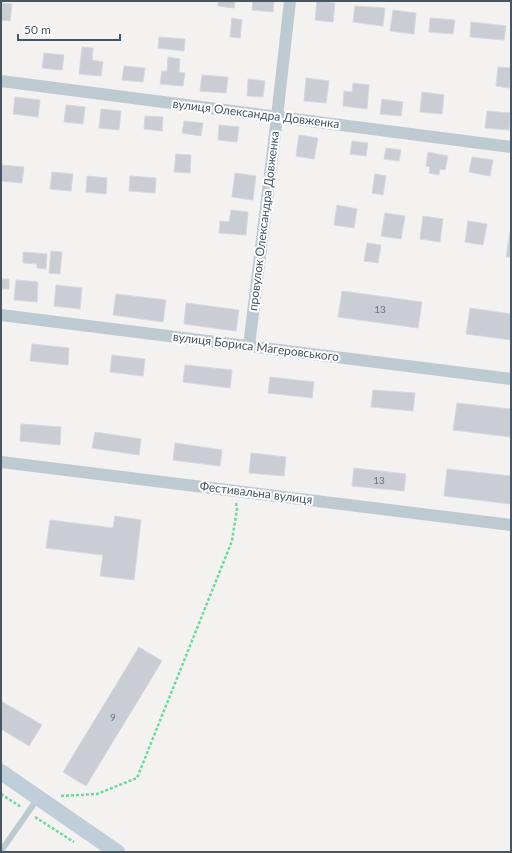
<svg xmlns="http://www.w3.org/2000/svg" width="512" height="853" viewBox="0 0 512 853" font-family="Lato,sans-serif">
<style>
.building{fill:#caced4;stroke:#d5d8dd}
.lines{fill:none;stroke-linecap:round;stroke-linejoin:round}
.path{stroke:#6fd89f;stroke-width:2.5;stroke-dasharray:3 2;stroke-linecap:butt}
.lane{stroke:#becad2;stroke-width:6}
.street{stroke:#becad2;stroke-width:12}
.secondary{stroke:#c0ceda;stroke-width:16}
.labels{text-anchor:middle;stroke-width:4;stroke-linejoin:round;paint-order:stroke}
.number-label{font-size:10px;fill:#67747e}
.street-label{font-size:12px;fill:#465662;stroke:#fff}
</style>
<rect width="100%" height="100%" fill="#f4f1f1"/>
<g class="building">
<polygon points="218,1 235,1 234,8 218,6"/>
<polygon points="253,1 274,1 273,12 252,10"/>
<polygon points="317,1 335,3 333,22 315,20"/>
<polygon points="1,3 12,4 10,21 1,20"/>
<polygon points="355,6 385,8 383,26 353,22"/>
<polygon points="393,10 416,13 414,34 390,31"/>
<polygon points="232,18 242,20 240,38 230,37"/>
<polygon points="430,18 455,20 453,34 429,32"/>
<polygon points="471,22 506,26 504,40 470,37"/>
<polygon points="159,37 185,39 184,51 158,48"/>
<polygon points="82,47 93,48 92,60 103,62 101,76 79,74"/>
<polygon points="44,53 64,55 62,70 42,68"/>
<polygon points="168,57 180,59 179,72 185,73 183,86 160,84 162,71 167,71"/>
<polygon points="124,66 145,68 143,82 122,80"/>
<polygon points="498,67 511,68 509,88 496,86"/>
<polygon points="202,75 228,77 226,93 200,91"/>
<polygon points="306,78 329,81 326,103 304,101"/>
<polygon points="248,79 265,81 263,97 247,96"/>
<polygon points="353,83 369,85 367,109 343,106 344,91 352,92"/>
<polygon points="422,92 444,95 442,114 420,112"/>
<polygon points="15,97 40,100 38,117 13,114"/>
<polygon points="382,99 403,102 401,116 380,114"/>
<polygon points="66,105 85,107 83,124 64,122"/>
<polygon points="101,109 121,111 119,130 99,128"/>
<polygon points="487,111 510,113 509,130 485,128"/>
<polygon points="145,116 163,117 162,131 144,129"/>
<polygon points="184,121 203,123 201,136 182,133"/>
<polygon points="219,125 239,127 237,142 218,140"/>
<polygon points="299,135 318,138 314,159 296,156"/>
<polygon points="352,141 368,143 366,156 350,154"/>
<polygon points="386,148 401,150 399,161 384,159"/>
<polygon points="428,152 448,156 445,170 440,169 439,175 429,173 430,167 426,166"/>
<polygon points="176,154 191,155 190,173 174,172"/>
<polygon points="472,157 493,160 490,176 469,172"/>
<polygon points="1,165 24,167 22,183 1,181"/>
<polygon points="52,172 73,174 71,191 50,189"/>
<polygon points="235,173 256,176 253,200 232,197"/>
<polygon points="375,174 386,176 383,195 372,193"/>
<polygon points="87,176 107,178 106,194 86,192"/>
<polygon points="130,176 156,178 155,193 129,191"/>
<polygon points="337,205 357,209 354,228 334,225"/>
<polygon points="231,210 248,212 246,235 219,233 220,221 229,222"/>
<polygon points="385,213 405,216 401,239 381,236"/>
<polygon points="423,216 443,219 440,242 420,239"/>
<polygon points="468,221 487,224 483,245 465,242"/>
<polygon points="511,226 511,257 506,257"/>
<polygon points="367,243 381,245 378,263 364,261"/>
<polygon points="51,251 62,252 60,274 49,273"/>
<polygon points="23,252 47,254 46,269 37,268 37,264 23,263"/>
<rect x="1" y="279" width="8" height="10"/>
<polygon points="16,280 38,282 37,302 14,300"/>
<polygon points="56,285 82,288 80,309 54,306"/>
<polygon points="342,291 422,302 418,328 338,317"/>
<polygon points="116,294 166,300 163,322 113,315"/>
<polygon points="186,303 239,310 236,331 184,324"/>
<polygon points="470,308 511,314 511,340 466,334"/>
<polygon points="32,344 69,348 68,365 30,361"/>
<polygon points="112,355 145,359 143,376 110,372"/>
<polygon points="185,365 232,370 230,388 183,382"/>
<polygon points="270,377 314,382 312,398 268,393"/>
<polygon points="373,390 415,393 413,411 371,407"/>
<polygon points="457,403 511,409 511,437 453,430"/>
<polygon points="21,424 61,427 60,445 20,441"/>
<polygon points="95,432 141,439 139,455 92,448"/>
<polygon points="175,443 222,450 220,466 173,460"/>
<polygon points="251,453 286,457 284,476 249,473"/>
<polygon points="354,468 406,474 404,491 352,486"/>
<polygon points="447,469 511,476 511,504 444,496"/>
<polygon points="115,516 141,520 134,580 100,576 103,555 46,548 50,520 113,528"/>
<polygon points="139,647 162,661 86,786 63,772"/>
<polygon points="1,701 42,725 29,746 1,729"/>
</g>
<g class="lines">
<g class="path">
<polyline points="1,794 21,807"/>
<polyline points="61,796 97,794 137,778 232,541 237,509 236,503"/>
<polyline points="35,817 74,842"/>
</g>
<polyline class="lane" points="1,851 38,798"/>
<g class="street">
<polyline points="1,81 511,147"/>
<polyline points="1,315 511,379"/>
<polyline points="249,346 277,117 290,1"/>
<polyline points="1,462 511,525"/>
</g>
<polyline class="secondary" points="1,772 117,852"/>
</g>
<g class="labels">
<g class="number-label">
<text x="380" y="313">13</text>
<text x="379" y="484">13</text>
<text x="113" y="721">9</text>
</g>
<g class="street-label">
<text transform="translate(256 114) rotate(7)" y="4">вулиця Олександра Довженка</text>
<text transform="translate(264 221) rotate(-83)" y="4">провулок Олександра Довженка</text>
<text transform="translate(256 347) rotate(7)" y="4">вулиця Бориса Магеровського</text>
<text transform="translate(256 493) rotate(7)" y="4">Фестивальна вулиця</text>
</g>
</g>
<rect width="512" height="853" fill="none" stroke="#465662" stroke-width="4"/>
<path d="M18 34v6h102v-6" fill="none" stroke="#465662" stroke-width="2"/>
<text x="24" y="34" font-size="12" fill="#465662" stroke="#ffffff" stroke-width="3" paint-order="stroke">50 m</text>
</svg>
